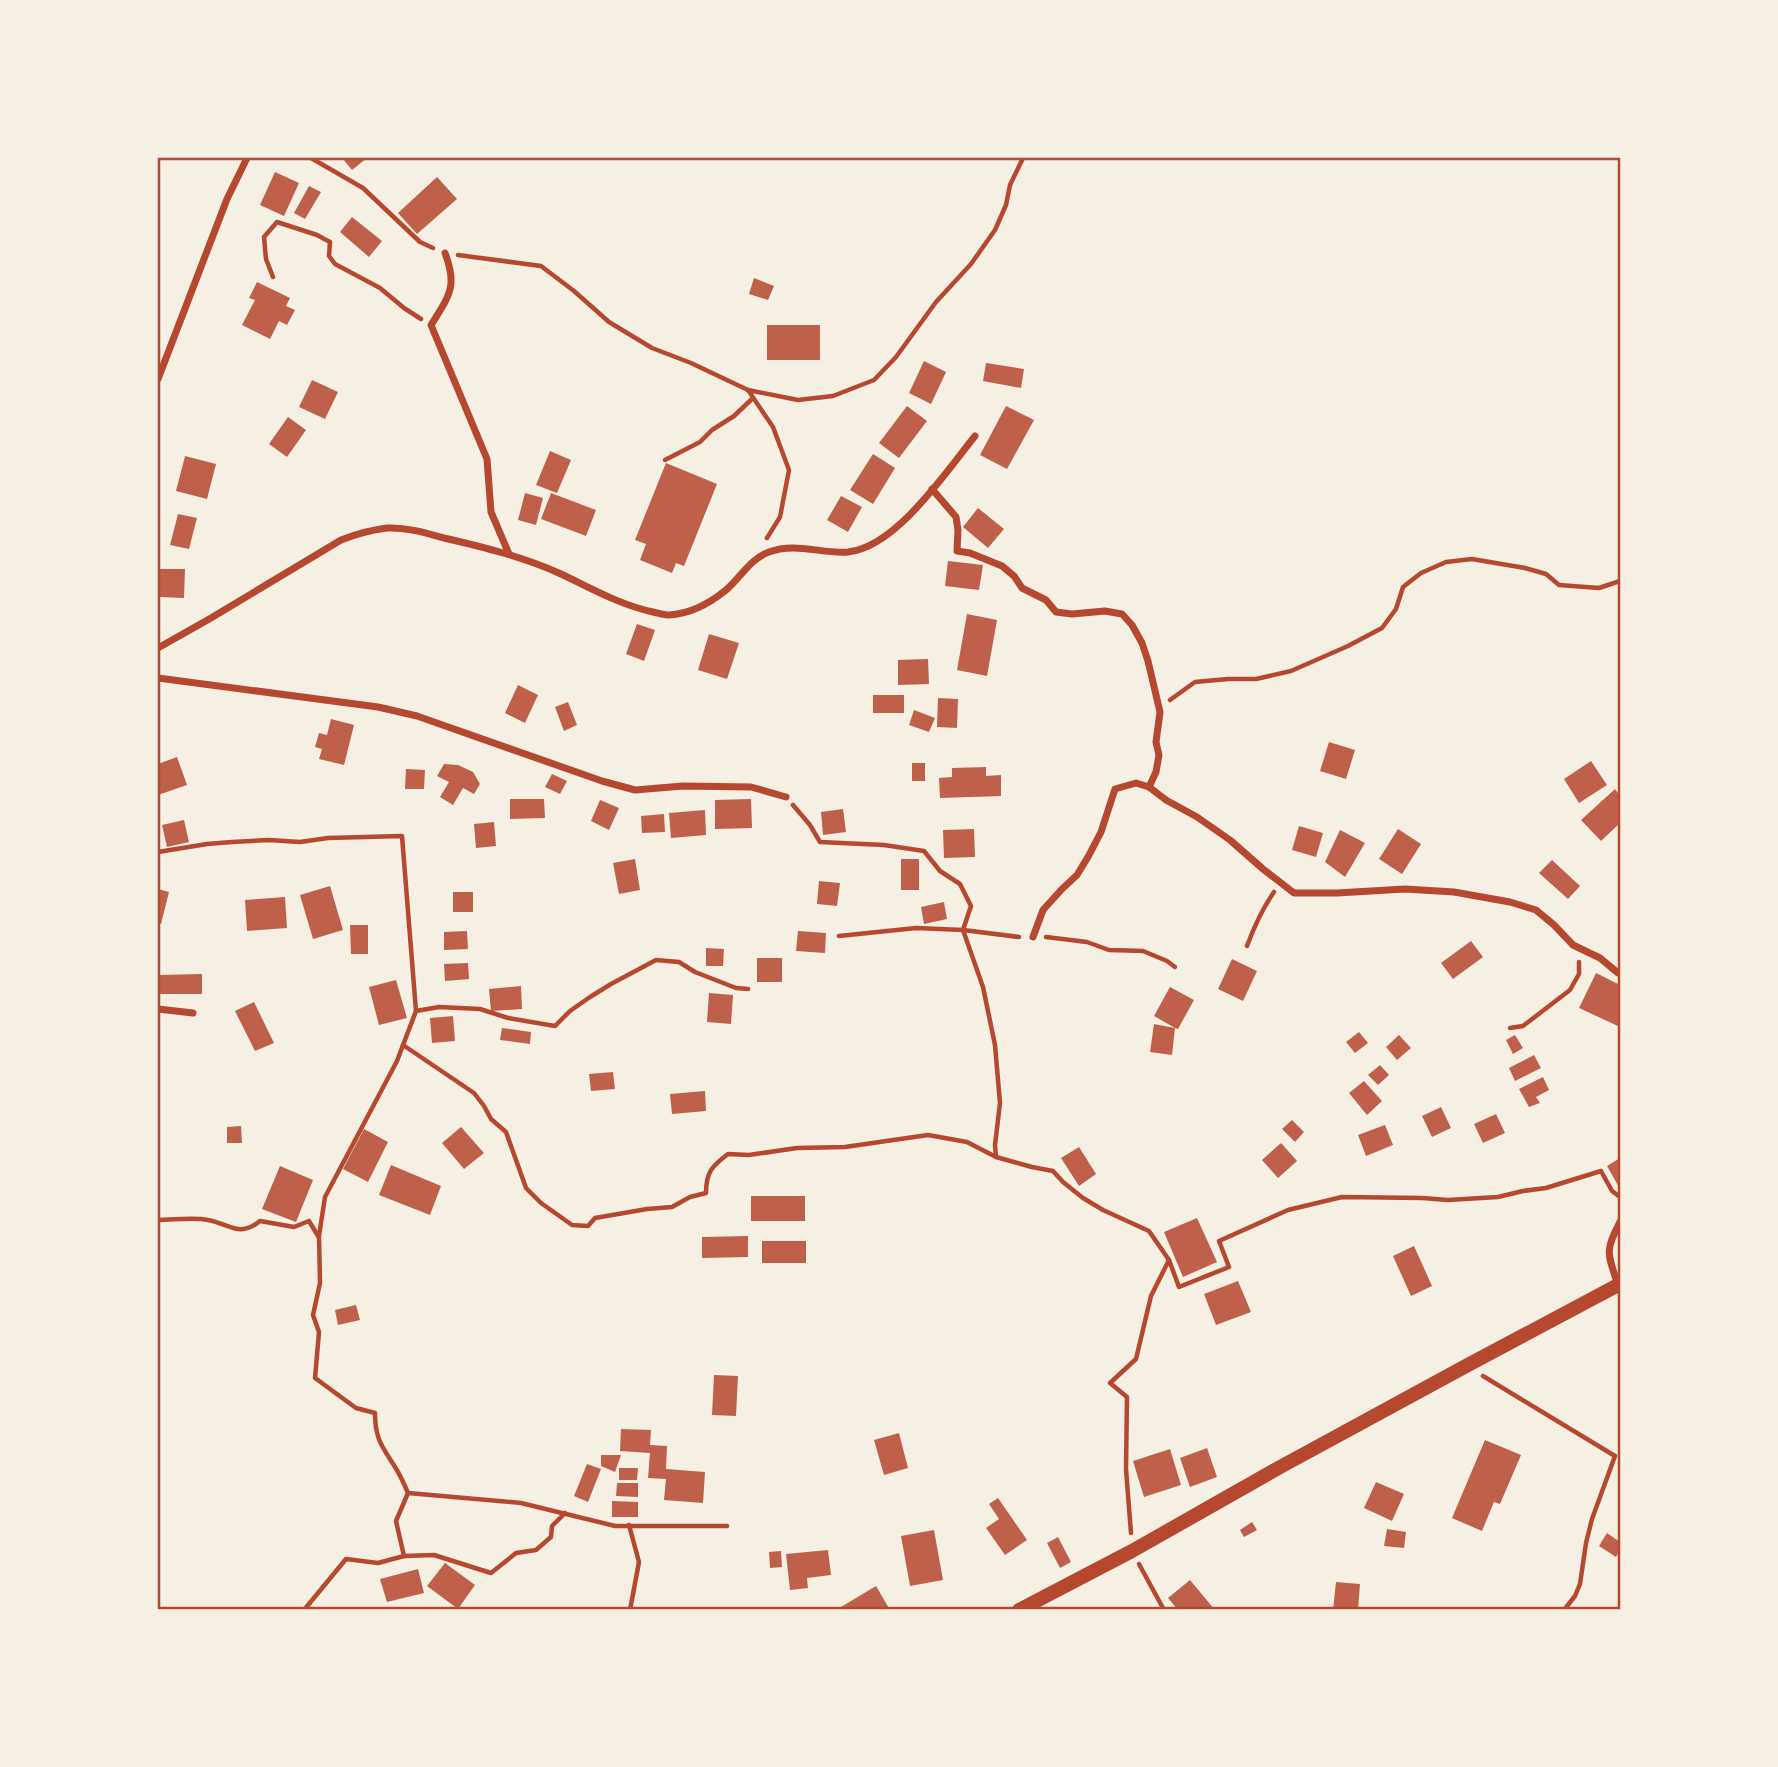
<svg xmlns="http://www.w3.org/2000/svg" width="1778" height="1767" viewBox="0 0 1778 1767" font-family="Signika,sans-serif">
<style>
.building{fill:#bf614a}
.lines{fill:none;stroke-linecap:round;stroke-linejoin:round}
.path{stroke:#b5482f;stroke-width:4.5}
.minor{stroke:#b5482f;stroke-width:7}
.primary{stroke:#b5482f;stroke-width:14}
.neatline{fill:none;stroke:#b5482f;stroke-width:2.5}
</style>
<rect width="100%" height="100%" fill="#f6efe4"/>
<g class="building">
<polygon points="342,158 367,158 352,170"/>
<polygon points="275,172 299,183 284,216 260,205"/>
<polygon points="437,177 457,199 417,234 398,213"/>
<polygon points="309,186 321,192 305,219 294,213"/>
<polygon points="352,217 382,241 369,257 340,232"/>
<polygon points="754,278 774,286 768,300 749,294"/>
<polygon points="257,282 290,298 286,306 295,310 287,325 279,321 270,339 242,325 255,300 249,298"/>
<rect x="767" y="325" width="53" height="35"/>
<polygon points="924,361 946,372 931,404 909,393"/>
<polygon points="986,363 1024,369 1021,388 983,381"/>
<polygon points="312,380 338,392 325,419 299,407"/>
<polygon points="907,406 927,421 899,458 879,443"/>
<polygon points="1006,406 1034,420 1007,469 980,455"/>
<polygon points="288,417 306,430 287,457 269,444"/>
<polygon points="550,451 571,460 557,493 536,485"/>
<polygon points="873,454 895,468 873,504 850,490"/>
<polygon points="185,456 216,464 207,499 176,491"/>
<polygon points="666,463 717,484 684,566 676,563 672,573 640,560 646,544 635,540"/>
<polygon points="525,493 543,498 536,525 518,520"/>
<polygon points="551,493 596,510 586,536 541,519"/>
<polygon points="841,496 862,507 848,532 827,520"/>
<polygon points="978,508 1004,529 988,548 963,527"/>
<polygon points="178,514 197,518 189,549 170,545"/>
<polygon points="948,561 983,565 979,590 945,586"/>
<polygon points="160,569 185,569 184,598 159,597"/>
<polygon points="967,614 997,620 987,676 957,670"/>
<polygon points="637,624 655,630 644,661 626,654"/>
<polygon points="709,634 739,643 727,679 698,670"/>
<polygon points="928,659 929,684 898,685 898,660"/>
<polygon points="518,685 538,695 525,723 505,713"/>
<rect x="873" y="695" width="31" height="18"/>
<polygon points="938,698 958,699 957,728 937,727"/>
<polygon points="568,702 577,725 564,731 555,707"/>
<polygon points="914,710 935,718 929,732 909,725"/>
<polygon points="331,719 354,725 344,765 319,759 322,749 315,747 319,733 327,735"/>
<polygon points="1329,742 1355,750 1346,779 1320,771"/>
<polygon points="177,757 187,785 158,795 158,764"/>
<polygon points="1591,761 1607,785 1579,803 1564,779"/>
<rect x="912" y="763" width="13" height="18"/>
<polygon points="444,764 458,765 473,772 480,784 474,794 463,788 453,805 440,797 449,782 437,776"/>
<polygon points="986,767 986,776 1001,775 1001,796 940,798 939,778 952,777 952,768"/>
<polygon points="406,769 425,770 424,789 405,789"/>
<polygon points="552,774 567,781 560,794 545,787"/>
<polygon points="1615,789 1620,796 1620,823 1601,841 1581,820"/>
<polygon points="510,799 544,799 545,818 510,819"/>
<polygon points="751,799 752,828 715,829 715,800"/>
<polygon points="600,800 619,808 609,830 591,821"/>
<polygon points="843,809 846,832 823,835 821,812"/>
<polygon points="705,810 706,835 671,838 669,813"/>
<polygon points="664,814 665,832 642,833 641,816"/>
<polygon points="184,820 189,842 167,847 162,825"/>
<polygon points="494,822 496,846 476,848 474,824"/>
<polygon points="1299,826 1323,833 1316,857 1292,850"/>
<polygon points="974,829 975,857 944,858 943,830"/>
<polygon points="1398,829 1421,844 1402,874 1379,859"/>
<polygon points="1340,830 1365,843 1345,877 1325,862"/>
<polygon points="635,859 640,890 619,894 613,863"/>
<rect x="901" y="859" width="18" height="31"/>
<polygon points="1552,860 1580,886 1568,899 1539,873"/>
<polygon points="819,881 840,883 837,906 817,904"/>
<polygon points="330,886 343,930 313,939 300,895"/>
<polygon points="158,889 169,892 161,924 158,923"/>
<rect x="453" y="892" width="20" height="20"/>
<polygon points="285,897 287,928 247,931 245,900"/>
<polygon points="944,902 947,919 924,924 921,907"/>
<polygon points="350,925 368,925 368,954 351,954"/>
<polygon points="467,931 468,949 444,950 444,932"/>
<polygon points="798,931 826,933 825,953 796,951"/>
<polygon points="1471,941 1483,957 1453,979 1441,963"/>
<polygon points="706,948 724,949 723,966 706,966"/>
<rect x="757" y="958" width="25" height="24"/>
<polygon points="1232,959 1257,971 1243,1001 1218,989"/>
<polygon points="468,963 469,979 445,981 444,964"/>
<polygon points="1596,973 1620,985 1620,1027 1579,1008"/>
<polygon points="202,974 202,994 158,994 158,975"/>
<polygon points="396,980 407,1018 379,1025 369,987"/>
<polygon points="521,986 522,1009 491,1011 489,989"/>
<polygon points="1170,987 1194,1000 1178,1029 1175,1028 1172,1055 1150,1052 1154,1024 1175,1028 1154,1016"/>
<polygon points="709,993 733,995 731,1024 707,1022"/>
<polygon points="254,1002 274,1043 255,1051 235,1011"/>
<polygon points="453,1016 455,1041 432,1043 430,1018"/>
<polygon points="502,1028 531,1032 530,1044 500,1040"/>
<polygon points="1359,1032 1368,1043 1355,1053 1346,1042"/>
<polygon points="1399,1035 1411,1048 1397,1060 1386,1047"/>
<polygon points="1515,1035 1523,1048 1513,1054 1506,1040"/>
<polygon points="1534,1055 1541,1068 1515,1081 1509,1068"/>
<polygon points="1380,1065 1389,1075 1378,1085 1368,1075"/>
<polygon points="613,1072 615,1089 591,1091 589,1074"/>
<polygon points="1543,1077 1549,1090 1536,1097 1540,1103 1529,1107 1519,1089"/>
<polygon points="1364,1081 1382,1101 1367,1115 1349,1093"/>
<polygon points="705,1091 706,1111 672,1114 670,1094"/>
<polygon points="1441,1107 1451,1128 1432,1137 1422,1116"/>
<polygon points="1496,1114 1505,1133 1483,1143 1474,1124"/>
<polygon points="1292,1120 1304,1132 1295,1142 1282,1129"/>
<polygon points="1385,1125 1393,1145 1366,1156 1358,1135"/>
<polygon points="241,1126 242,1143 227,1143 227,1127"/>
<polygon points="461,1127 484,1153 464,1169 442,1143"/>
<polygon points="364,1129 388,1142 368,1182 343,1169"/>
<polygon points="1281,1143 1297,1161 1278,1178 1262,1160"/>
<polygon points="1079,1147 1096,1174 1079,1186 1061,1158"/>
<polygon points="1620,1158 1620,1189 1607,1166"/>
<polygon points="391,1165 441,1186 430,1215 379,1195"/>
<polygon points="280,1166 313,1180 296,1222 262,1209"/>
<rect x="751" y="1196" width="54" height="25"/>
<polygon points="1197,1218 1217,1262 1183,1277 1164,1232"/>
<polygon points="748,1236 748,1257 702,1258 702,1237"/>
<rect x="762" y="1241" width="44" height="22"/>
<polygon points="1414,1246 1432,1286 1411,1296 1393,1256"/>
<polygon points="1238,1281 1251,1312 1216,1325 1204,1294"/>
<polygon points="356,1305 360,1320 338,1325 335,1310"/>
<polygon points="714,1375 738,1376 736,1416 712,1415"/>
<polygon points="621,1429 651,1430 650,1445 667,1446 666,1469 705,1472 703,1503 664,1500 666,1479 648,1478 650,1453 620,1451"/>
<polygon points="899,1433 908,1468 884,1475 874,1440"/>
<polygon points="1485,1440 1521,1455 1500,1504 1494,1502 1482,1531 1452,1518"/>
<polygon points="1207,1448 1217,1477 1190,1487 1180,1458"/>
<polygon points="1170,1449 1181,1485 1144,1497 1133,1461"/>
<polygon points="601,1455 621,1455 615,1472 601,1466"/>
<polygon points="587,1464 601,1469 588,1502 574,1496"/>
<polygon points="619,1468 638,1468 637,1480 619,1480"/>
<polygon points="1376,1482 1404,1494 1392,1521 1364,1508"/>
<polygon points="617,1483 638,1483 638,1497 616,1496"/>
<polygon points="998,1498 1027,1540 1005,1555 986,1528 999,1519 989,1504"/>
<polygon points="612,1501 638,1502 638,1517 612,1517"/>
<polygon points="1252,1522 1257,1530 1244,1537 1240,1530"/>
<polygon points="1387,1529 1406,1532 1404,1548 1384,1546"/>
<polygon points="934,1530 943,1580 910,1586 901,1536"/>
<polygon points="1607,1533 1620,1542 1620,1550 1616,1557 1599,1546"/>
<polygon points="1058,1537 1071,1562 1060,1568 1047,1543"/>
<polygon points="828,1550 831,1575 807,1578 808,1588 790,1590 786,1554"/>
<polygon points="781,1551 782,1567 770,1568 769,1552"/>
<polygon points="445,1563 475,1585 458,1609 427,1586"/>
<polygon points="418,1569 424,1593 387,1602 380,1579"/>
<polygon points="1190,1580 1215,1610 1178,1610 1168,1598"/>
<polygon points="1336,1582 1360,1584 1358,1610 1333,1610"/>
<polygon points="876,1586 890,1610 836,1610"/>
</g>
<g class="lines">
<g class="path">
<polyline points="311,158 363,188 420,242 433,248"/>
<polyline points="458,255 541,266 574,291 609,322 652,348 691,363 748,390 798,400 833,396 874,380 896,357 936,302 971,264 995,230 1006,205 1010,185 1023,158"/>
<polyline points="273,277 266,259 264,237 277,222 317,235 330,242 329,256 335,264 380,288 404,308 421,319"/>
<polyline points="748,390 773,427 789,470 780,517 767,538"/>
<polyline points="665,460 700,442 712,430 734,416 753,398"/>
<polyline points="1170,700 1195,682 1228,679 1256,679 1291,671 1348,646 1382,628 1396,609 1403,587 1421,573 1446,562 1472,559 1525,568 1546,574 1559,585 1599,588 1620,581"/>
<polyline points="793,805 810,825 820,842 884,845 924,851 940,871 960,884 971,906 963,930 983,987 995,1045 1000,1103 995,1145 996,1157"/>
<path d="M158,852L207,844L232,842L269,840L300,842L328,838L402,836L416,1011L397,1061L325,1197L319,1236L320,1283L313,1315L319,1332L315,1378L356,1408L375,1413C375,1442 384,1448 398,1472C402,1479 405,1486 408,1493L521,1503L615,1526H727"/>
<polyline points="839,936 916,928 963,930 1019,937"/>
<polyline points="1046,937 1087,942 1109,950 1143,951 1167,961 1175,967"/>
<path d="M1247,946C1254,927 1262,909 1274,892"/>
<polyline points="416,1011 439,1007 480,1009 508,1018 555,1026 570,1011 590,997 611,984 656,960 679,962 695,972 736,988 748,989"/>
<polyline points="1510,1028 1523,1026 1570,990 1579,974 1579,962"/>
<path d="M403,1045L474,1093L484,1106L491,1119L506,1132L526,1188L541,1203L572,1225L588,1226L595,1218L647,1209L672,1207L690,1197L706,1193C706,1172 712,1166 728,1154L749,1155L797,1148L845,1147L928,1135L967,1142L996,1157L1032,1167L1053,1171L1063,1182L1083,1198L1103,1210L1149,1231L1169,1260"/>
<path d="M158,1220C173,1220 194,1217 208,1220C230,1224 239,1238 260,1221L294,1227L309,1221L318,1236"/>
<polyline points="1483,1376 1615,1456 1592,1519 1586,1543 1580,1584 1575,1596 1564,1610"/>
<polyline points="629,1525 639,1562 630,1610"/>
<polyline points="1131,1533 1126,1469 1127,1397 1110,1383 1136,1359 1151,1296 1169,1260 1179,1287 1229,1267 1219,1241 1288,1210 1342,1197 1422,1198 1448,1200 1498,1197 1523,1191 1546,1188 1601,1171 1612,1191 1620,1197"/>
<polyline points="404,1556 396,1521 408,1493"/>
<polyline points="1139,1564 1164,1610"/>
<polyline points="304,1610 346,1559 378,1563 404,1556 434,1555 491,1573 516,1553 536,1550 551,1537 552,1526 565,1513"/>
</g>
<g class="minor">
<path d="M445,253C458,287 449,296 431,325L487,459L491,512L509,554"/>
<polyline points="158,379 227,199 247,158"/>
<polyline points="932,489 956,517 958,530 957,551 970,553 1002,566 1014,576 1022,588 1046,600 1056,612 1072,614 1105,611 1122,614 1132,625 1142,643 1148,661 1160,712 1156,742 1159,755 1156,772 1149,787"/>
<path d="M158,648L211,618L341,540C356,534 371,530 387,528C406,527 426,533 444,538C483,547 524,557 561,574C591,588 620,605 653,612C658,613 664,615 669,615C690,614 710,603 726,590C741,577 750,559 769,552C795,542 822,554 848,552C896,547 946,472 975,436"/>
<polyline points="158,678 378,707 417,716 602,781 635,790 683,786 751,787 786,797"/>
<polyline points="1033,937 1043,910 1062,889 1077,875 1088,857 1101,832 1115,789 1136,783 1149,787 1166,800 1197,817 1230,840 1263,869 1294,893 1337,893 1405,889 1454,892 1510,902 1536,910 1554,925 1573,945 1600,958 1618,973 1620,973"/>
<polyline points="158,1009 193,1013"/>
<path d="M1618,1285C1608,1254 1604,1252 1620,1222"/>
</g>
<polyline class="primary" points="1019,1610 1132,1551 1282,1466 1466,1366 1620,1284"/>
</g>
<rect width="1778" height="1767" fill="none" stroke="#f6efe4" stroke-width="318"/>
<rect x="159" y="159" width="1460" height="1449" class="neatline"/>
</svg>
